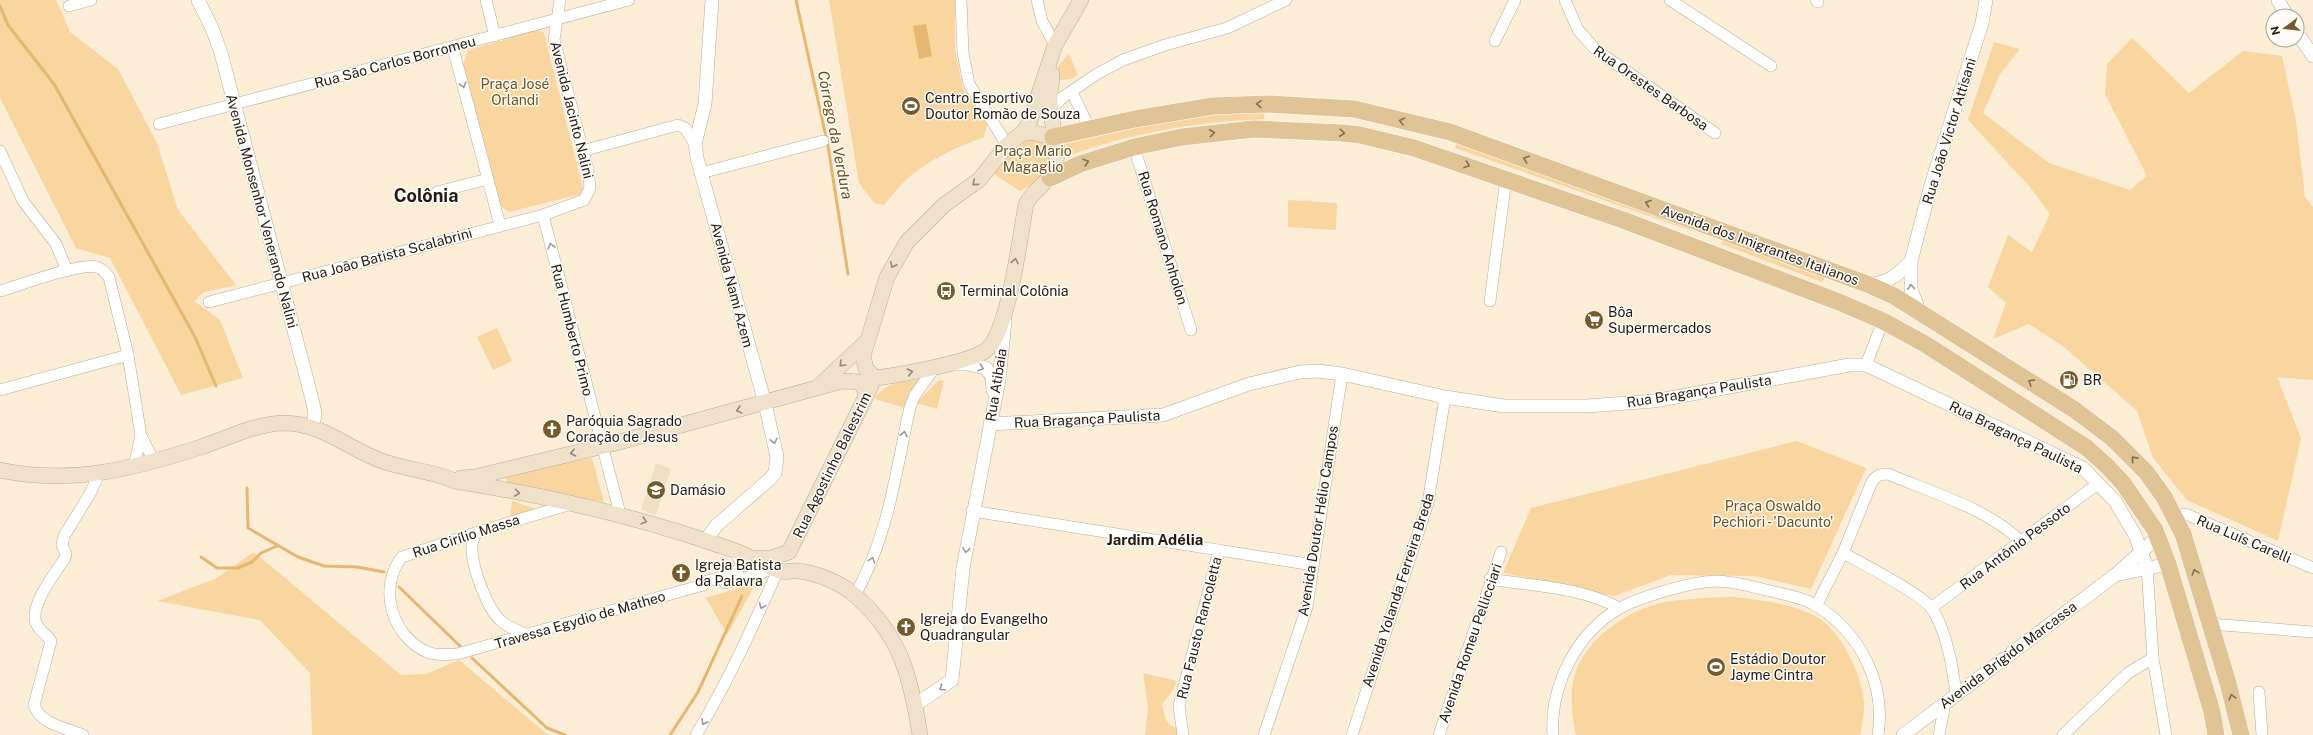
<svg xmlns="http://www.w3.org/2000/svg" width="2313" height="735" viewBox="0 0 2313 735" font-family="'Public Sans',sans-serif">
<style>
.built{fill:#f2dfc3}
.green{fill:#f9d59f}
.water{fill:#e5b770}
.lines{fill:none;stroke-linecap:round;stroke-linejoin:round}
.stream{stroke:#e5b770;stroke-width:3}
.minor-casing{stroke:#b9ac97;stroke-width:12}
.tertiary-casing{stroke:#b9ac97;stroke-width:14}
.secondary-casing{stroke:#b9ac97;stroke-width:16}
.primary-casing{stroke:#fff;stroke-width:18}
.minor{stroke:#fff;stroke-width:11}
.tertiary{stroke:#fff;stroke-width:13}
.secondary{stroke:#efe1ca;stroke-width:15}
.primary{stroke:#e0c495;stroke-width:17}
.oneway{stroke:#9b9895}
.oneway2{stroke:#806f54}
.oneway3{stroke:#928778}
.labels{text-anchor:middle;stroke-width:3;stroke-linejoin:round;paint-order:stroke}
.street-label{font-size:14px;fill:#201a13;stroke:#fffcf8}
.park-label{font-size:14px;fill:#6f501b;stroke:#fffcf8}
.poi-label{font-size:14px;fill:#201a13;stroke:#fffcf8;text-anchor:start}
.water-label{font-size:15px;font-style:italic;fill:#6d4e18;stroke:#fffcf8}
.neighbourhood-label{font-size:15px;font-weight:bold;fill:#201a13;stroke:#fffcf8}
.district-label{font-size:18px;font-weight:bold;fill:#201a13;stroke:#fffcf8}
</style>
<rect width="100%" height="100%" fill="#fcedd7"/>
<polygon class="built" points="656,463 671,469 656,515 641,510"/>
<g class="green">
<polygon points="0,0 56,0 70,32 118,69 157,143 178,210 236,285 204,292 194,301 220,320 243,378 181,395 110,258 76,248 0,98"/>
<path d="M829,0H955V50L963,88L987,124L984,137C959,146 924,162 905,181C897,188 891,197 884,205L874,203L859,183Z"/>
<polygon points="538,30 544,33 583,189 581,194 509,212 501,206 463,65 468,50"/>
<polygon points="2132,38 2189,93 2243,51 2282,56 2296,121 2305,197 2313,207 2313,380 2277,377 2301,438 2278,541 2187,500 2153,458 2137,411 2064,347 2029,324 1993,339 2006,303 1988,287 2008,235 2032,252 2050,214 2030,187 1968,120 1994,42 2020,49 2000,74 1983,113 2049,163 2130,190 2147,176 2105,94 2107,64"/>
<polygon points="1069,54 1078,75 1071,79 1059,80 1058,66"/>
<path d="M1265,109L1264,119C1196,122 1128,133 1066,157L1061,145L1161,122Z"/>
<path d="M1025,137L1048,143L1054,159L1037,182L1020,191L994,174C1002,160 1016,151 1025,137Z"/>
<polygon points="1456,144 1694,226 1692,231 1455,148"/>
<polygon points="1288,200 1337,203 1336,230 1288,227"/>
<polygon points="1723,239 1826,276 1822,282 1721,244"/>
<polygon points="497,328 512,361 493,370 477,337"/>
<path d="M924,380L905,408L875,399L876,396C892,380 903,382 924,380Z"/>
<polygon points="939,380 944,381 937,409 916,403"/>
<polygon points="1797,441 1866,468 1811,589 1754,576 1671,575 1614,596 1503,573 1531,508"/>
<polygon points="592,458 604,502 511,485 507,484 506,473"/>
<polygon points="512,501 539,510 510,518"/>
<polygon points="254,552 401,675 426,674 459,660 548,735 312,735 310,673 260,620 157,601 215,579"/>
<polygon points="755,583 754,587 727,635 706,598"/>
<path d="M1732,597C1760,600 1790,603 1815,616C1840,628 1862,675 1864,702C1865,713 1862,724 1860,735H1576C1572,716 1569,693 1575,674C1585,642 1619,617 1650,606C1675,598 1706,598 1732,597Z"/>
<path d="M1143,673L1177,681L1173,690L1162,704C1164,715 1165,727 1179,728L1178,735H1145L1148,709Z"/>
</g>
<polygon class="water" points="926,24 932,56 919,59 913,26"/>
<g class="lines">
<g class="stream">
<polyline points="796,0 828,146 848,274"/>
<polyline points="0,6 8,25 54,84 195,337 216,386"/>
<polyline points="247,488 248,528 298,557 324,566 357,567 384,572"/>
<polyline points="201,557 217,568 238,568 252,562 261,553 277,546"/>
<polyline points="399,587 460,646"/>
<polyline points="472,658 547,728 565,735"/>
<polyline points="670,735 698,692 742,596"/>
</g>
<defs>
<g id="minor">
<polyline points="486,0 495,36"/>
<polyline points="961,0 963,53 969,84 1007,145"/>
<polyline points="1037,0 1042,21 1055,45"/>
<polyline points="1565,0 1578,30 1596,50 1715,133"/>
<polyline points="1670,0 1771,66"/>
<polyline points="1816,0 1818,2"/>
<polyline points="69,6 91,0"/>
<polyline points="1495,41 1515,0"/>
<polyline points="453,48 500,225"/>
<polyline points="1072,92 1090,130"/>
<polyline points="1051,109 1063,97 1097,74 1123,60 1165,45 1227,28 1286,0"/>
<polyline points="159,124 629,0"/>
<polyline points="1134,147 1191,330"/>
<polyline points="0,151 23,201 56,244 67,271"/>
<polyline points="582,151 678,125 685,128 695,144"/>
<polyline points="701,173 823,141"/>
<polyline points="437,192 488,179"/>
<polyline points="543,215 620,514"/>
<path d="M0,291C21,285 78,263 97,267C102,269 106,273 109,277L128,355L141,436L134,466"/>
<polyline points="1490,301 1506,179"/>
<polyline points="209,302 543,215 584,200 590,188 588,170 554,40 560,0"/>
<polyline points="1866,365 1883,321"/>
<polyline points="0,390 128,355"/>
<polyline points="141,436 154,461"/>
<path d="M571,504L475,533L402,557C378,587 391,636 427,652C436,656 447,654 457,654L703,585L707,581L736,573L741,564L737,555L732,550"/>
<polyline points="972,511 1313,565"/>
<polyline points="2174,513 2188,515 2313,568"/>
<path d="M475,533C474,538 471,545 472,551C473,569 487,608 500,620C507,627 519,631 528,635"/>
<path d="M1843,553C1861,563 1922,594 1932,609C1946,630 1953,669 1956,694"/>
<polyline points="2147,567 2153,658 2166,735"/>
<path d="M1490,579C1532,586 1582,587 1619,608"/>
<polyline points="725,583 756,575 774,568"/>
<path d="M855,595C888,538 896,471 910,407L915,395L935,367"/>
<path d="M1816,606L1843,553L1871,484C1875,476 1879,474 1888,474C1930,492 1990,509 2021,542"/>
<polyline points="1931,608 2099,483"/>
<polyline points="2210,624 2313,632"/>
<polyline points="2259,692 2262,735"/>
<path d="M83,735C66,728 40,724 34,705L51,641C47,635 40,631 37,625C27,608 56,572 65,558L66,554L62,545L64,536L91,492L99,473"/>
<path d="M696,735C728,682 753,626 778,570"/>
<polyline points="1183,735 1179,706 1219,550"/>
<polyline points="1264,735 1307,607 1342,374"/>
<polyline points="1352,735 1428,503 1445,397"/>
<polyline points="1439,735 1501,552"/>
<path d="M1553,735C1550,686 1576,633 1620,608C1634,600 1649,596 1665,591C1682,586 1698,582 1715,581C1732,581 1750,586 1766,590C1782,594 1803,597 1817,606C1861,634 1886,684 1878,735"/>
<polyline points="1939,735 1945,703"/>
<polyline points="2063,735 2128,673 2153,658"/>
</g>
<g id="tertiary">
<polyline points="198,0 212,28 221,53 312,399 315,413 313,427"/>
<polyline points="2278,0 2287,16"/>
<polyline points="2297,33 2313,56"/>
<path d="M1867,284C1887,284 1897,276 1911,261"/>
<polyline points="1919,311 1911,289 1911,261 1931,185 1982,23 1986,0"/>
<polyline points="954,364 968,364 986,368 992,377 993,390"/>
<polyline points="990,424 1163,415 1249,384 1300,372 1318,371 1342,374 1445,397 1504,406 1587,406 1654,401 1849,365 1866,365 2083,468 2115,501 2135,535 2147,567"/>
<polyline points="705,541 717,525 770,479 775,473 777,457 765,403 697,158 695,144 705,104 712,0"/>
<polyline points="2115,575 2168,564"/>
<polyline points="915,705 952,680 963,568 999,380 1005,321"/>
<polyline points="1903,735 2114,576 2150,544 2157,535"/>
</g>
<g id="secondary">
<polyline points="1021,134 1030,132 1053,137"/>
<polyline points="876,378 866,369 863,356 887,277 907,242 944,205 979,180 1007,145 1021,134 1029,124 1055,45 1081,0"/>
<path d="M876,378C899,375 967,363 985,351C1009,334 1020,235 1026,204C1033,190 1048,183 1055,169C1060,157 1050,115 1050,99C1050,90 1052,82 1052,74"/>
<polyline points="819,386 867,341"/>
<path d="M0,470C71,485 133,469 201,447C228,438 257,423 285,423C325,424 349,450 385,462C409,470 432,471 455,481C550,496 643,518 733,550C750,556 764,565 780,571C786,573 792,570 798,571C818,573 841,583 856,596C901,636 911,678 920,735"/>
<polyline points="461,478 475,477 612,444 842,381 861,382 866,394"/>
<polyline points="789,552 871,386"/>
<polyline points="755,558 771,558 789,552"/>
</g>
<g id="primary">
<polyline points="1053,137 1135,119 1213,106 1268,104 1354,109 1450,132 1867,284 1894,296 2075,410 2112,438 2146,472 2164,497 2183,534 2228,683 2241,735"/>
<polyline points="1050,178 1080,164 1134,147 1182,137 1254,129 1342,133 1360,135 1414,148 1623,220 1839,302 1883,321 1925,344 2087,448 2107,466 2123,483 2155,530 2168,564 2212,712 2216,735"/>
</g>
</defs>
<use href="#minor" class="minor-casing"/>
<use href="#tertiary" class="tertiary-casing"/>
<use href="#secondary" class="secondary-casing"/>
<use href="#primary" class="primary-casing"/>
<use href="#minor" class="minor"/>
<use href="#tertiary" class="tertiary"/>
<use href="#secondary" class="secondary"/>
<use href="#primary" class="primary"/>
</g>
<defs><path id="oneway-chevron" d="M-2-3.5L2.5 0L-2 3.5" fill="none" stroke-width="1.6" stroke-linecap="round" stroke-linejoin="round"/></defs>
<g class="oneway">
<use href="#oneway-chevron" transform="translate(463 85) rotate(75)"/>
<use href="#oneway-chevron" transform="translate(551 246) rotate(-104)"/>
<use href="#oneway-chevron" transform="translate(1911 287) rotate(-94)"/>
<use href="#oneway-chevron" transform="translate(981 368) rotate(19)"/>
<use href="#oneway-chevron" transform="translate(904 434) rotate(-78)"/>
<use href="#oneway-chevron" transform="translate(774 441) rotate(77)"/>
<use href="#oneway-chevron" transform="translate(966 550) rotate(99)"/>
<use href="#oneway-chevron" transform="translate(872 560) rotate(-70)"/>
<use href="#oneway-chevron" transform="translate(762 606) rotate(114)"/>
<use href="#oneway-chevron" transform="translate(942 688) rotate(145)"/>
<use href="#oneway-chevron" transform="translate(704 722) rotate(121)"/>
</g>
<g class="oneway2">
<use href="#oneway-chevron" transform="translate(1259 104) rotate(-179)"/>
<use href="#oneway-chevron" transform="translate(1402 121) rotate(-166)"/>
<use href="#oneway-chevron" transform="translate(1212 133) rotate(-6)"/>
<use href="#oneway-chevron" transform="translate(1342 133) rotate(6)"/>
<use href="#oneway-chevron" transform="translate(1526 159) rotate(-161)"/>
<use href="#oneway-chevron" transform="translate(1086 162) rotate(-18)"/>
<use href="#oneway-chevron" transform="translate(1467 165) rotate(20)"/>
<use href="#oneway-chevron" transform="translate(1648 203) rotate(-160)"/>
<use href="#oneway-chevron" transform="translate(2031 382) rotate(-148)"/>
<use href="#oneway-chevron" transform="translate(2134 459) rotate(-132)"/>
<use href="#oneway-chevron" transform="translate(2195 572) rotate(-107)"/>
<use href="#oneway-chevron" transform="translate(2232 697) rotate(-105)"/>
</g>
<g class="oneway3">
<use href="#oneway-chevron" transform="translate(975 183) rotate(140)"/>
<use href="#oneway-chevron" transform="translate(1015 261) rotate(-79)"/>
<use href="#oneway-chevron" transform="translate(893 265) rotate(116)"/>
<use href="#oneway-chevron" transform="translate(842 364) rotate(134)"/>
<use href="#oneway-chevron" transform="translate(910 372) rotate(-12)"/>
<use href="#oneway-chevron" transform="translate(739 410) rotate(165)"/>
<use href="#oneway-chevron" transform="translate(573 453) rotate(167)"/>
<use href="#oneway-chevron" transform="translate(517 493) rotate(9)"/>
<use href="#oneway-chevron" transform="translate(644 521) rotate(17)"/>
</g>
<defs>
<symbol id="stadium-disc" viewBox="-11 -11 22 22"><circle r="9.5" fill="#755a2c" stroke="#fffcf8"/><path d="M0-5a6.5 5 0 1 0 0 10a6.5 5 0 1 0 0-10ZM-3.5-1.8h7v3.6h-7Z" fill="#fff"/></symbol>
<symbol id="bus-disc" viewBox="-11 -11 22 22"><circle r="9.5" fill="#755a2c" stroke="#fffcf8"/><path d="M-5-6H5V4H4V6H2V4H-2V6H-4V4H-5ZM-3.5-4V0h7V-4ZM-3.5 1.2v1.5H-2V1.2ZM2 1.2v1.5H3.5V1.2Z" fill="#fff"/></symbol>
<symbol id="supermarket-disc" viewBox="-11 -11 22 22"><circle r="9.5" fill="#755a2c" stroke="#fffcf8"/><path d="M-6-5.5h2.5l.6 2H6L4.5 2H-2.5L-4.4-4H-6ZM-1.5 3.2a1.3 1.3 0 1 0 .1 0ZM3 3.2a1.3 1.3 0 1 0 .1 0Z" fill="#fff"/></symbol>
<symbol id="fuel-disc" viewBox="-11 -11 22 22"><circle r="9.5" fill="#755a2c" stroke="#fffcf8"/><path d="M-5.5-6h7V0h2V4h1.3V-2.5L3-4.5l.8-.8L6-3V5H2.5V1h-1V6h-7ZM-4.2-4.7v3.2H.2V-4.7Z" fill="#fff"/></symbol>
<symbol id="church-disc" viewBox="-11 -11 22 22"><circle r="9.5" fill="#755a2c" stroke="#fffcf8"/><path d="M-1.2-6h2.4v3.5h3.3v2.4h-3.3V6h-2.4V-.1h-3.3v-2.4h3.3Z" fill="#fff"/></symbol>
<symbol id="university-disc" viewBox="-11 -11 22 22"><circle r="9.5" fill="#755a2c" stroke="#fffcf8"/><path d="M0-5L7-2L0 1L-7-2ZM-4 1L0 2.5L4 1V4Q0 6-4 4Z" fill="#fff"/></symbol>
</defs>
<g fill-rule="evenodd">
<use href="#stadium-disc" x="900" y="95" width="22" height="22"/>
<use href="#bus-disc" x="935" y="280" width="22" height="22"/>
<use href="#supermarket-disc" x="1583" y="309" width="22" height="22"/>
<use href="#fuel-disc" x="2058" y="369" width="22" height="22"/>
<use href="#church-disc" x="541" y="418" width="22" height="22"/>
<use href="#university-disc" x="645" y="479" width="22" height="22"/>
<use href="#church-disc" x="670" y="562" width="22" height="22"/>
<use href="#church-disc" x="895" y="616" width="22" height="22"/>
<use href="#stadium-disc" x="1705" y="656" width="22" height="22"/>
</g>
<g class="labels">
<g class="street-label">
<text transform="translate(395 62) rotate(-15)" y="5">Rua São Carlos Borromeu</text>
<text transform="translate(1651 88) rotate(35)" y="5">Rua Orestes Barbosa</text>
<text transform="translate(572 110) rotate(76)" y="5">Avenida Jacinto Nalini</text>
<text transform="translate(1949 131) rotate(-73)" y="5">Rua João Victor Attisani</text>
<text transform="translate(262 211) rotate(75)" y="5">Avenida Monsenhor Venerando Nalini</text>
<text transform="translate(1163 238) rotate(73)" y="5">Rua Romano Anholon</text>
<text transform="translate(1760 245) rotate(20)" y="5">Avenida dos Imigrantes Italianos</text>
<text transform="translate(387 255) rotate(-15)" y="5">Rua João Batista Scalabrini</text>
<text transform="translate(732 285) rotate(75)" y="5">Avenida Nami Azem</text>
<text transform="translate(572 330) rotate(76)" y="5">Rua Humberto Primo</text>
<text transform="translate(996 385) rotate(-81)" y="5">Rua Atibaia</text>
<text transform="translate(1699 391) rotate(-9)" y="5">Rua Bragança Paulista</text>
<text transform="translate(1087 419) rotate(-3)" y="5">Rua Bragança Paulista</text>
<text transform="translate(2016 437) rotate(26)" y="5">Rua Bragança Paulista</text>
<text transform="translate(832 465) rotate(-64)" y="5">Rua Agostinho Balestrim</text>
<text transform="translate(1318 521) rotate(-81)" y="5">Avenida Doutor Hélio Campos</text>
<text transform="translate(466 536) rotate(-18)" y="5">Rua Cirílio Massa</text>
<text transform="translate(2244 539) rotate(23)" y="5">Rua Luís Carelli</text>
<text transform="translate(2015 546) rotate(-37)" y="5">Rua Antônio Pessoto</text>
<text transform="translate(1398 590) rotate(-72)" y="5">Avenida Yolanda Ferreira Breda</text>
<text transform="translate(580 620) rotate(-16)" y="5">Travessa Egydio de Matheo</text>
<text transform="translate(1199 628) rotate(-76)" y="5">Rua Fausto Rancoletta</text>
<text transform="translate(1470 643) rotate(-71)" y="5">Avenida Romeu Pellicciari</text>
<text transform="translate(2008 655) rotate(-37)" y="5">Avenida Brígido Marcassa</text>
</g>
<g class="park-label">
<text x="515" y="89">Praça José<tspan x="515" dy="16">Orlandi</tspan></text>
<text x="1033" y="156">Praça Mario<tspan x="1033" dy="16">Magaglio</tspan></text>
<text x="1773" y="511">Praça Oswaldo<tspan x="1773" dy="16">Pechiori - 'Dacunto'</tspan></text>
</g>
<g class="poi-label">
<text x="925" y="103">Centro Esportivo<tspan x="925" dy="16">Doutor Romão de Souza</tspan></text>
<text x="960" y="296">Terminal Colônia</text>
<text x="1608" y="317">Bôa<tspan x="1608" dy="16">Supermercados</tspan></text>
<text x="2083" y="385">BR</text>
<text x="566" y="426">Paróquia Sagrado<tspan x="566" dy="16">Coração de Jesus</tspan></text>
<text x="670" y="495">Damásio</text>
<text x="695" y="570">Igreja Batista<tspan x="695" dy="16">da Palavra</tspan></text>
<text x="920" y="624">Igreja do Evangelho<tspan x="920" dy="16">Quadrangular</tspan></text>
<text x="1730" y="664">Estádio Doutor<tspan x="1730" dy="16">Jayme Cintra</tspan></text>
</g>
<g class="water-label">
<text transform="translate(835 135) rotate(79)" y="5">Córrego da Verdura</text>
</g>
<g class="neighbourhood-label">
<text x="1155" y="545">Jardim Adélia</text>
</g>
<g class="district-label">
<text x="426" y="202">Colônia</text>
</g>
</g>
<g transform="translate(2285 28) rotate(255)"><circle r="19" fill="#fffcf8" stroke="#a6a29c"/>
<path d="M0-3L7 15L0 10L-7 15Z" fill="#755a2c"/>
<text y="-6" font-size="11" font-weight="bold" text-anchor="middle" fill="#201a13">N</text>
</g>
</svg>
